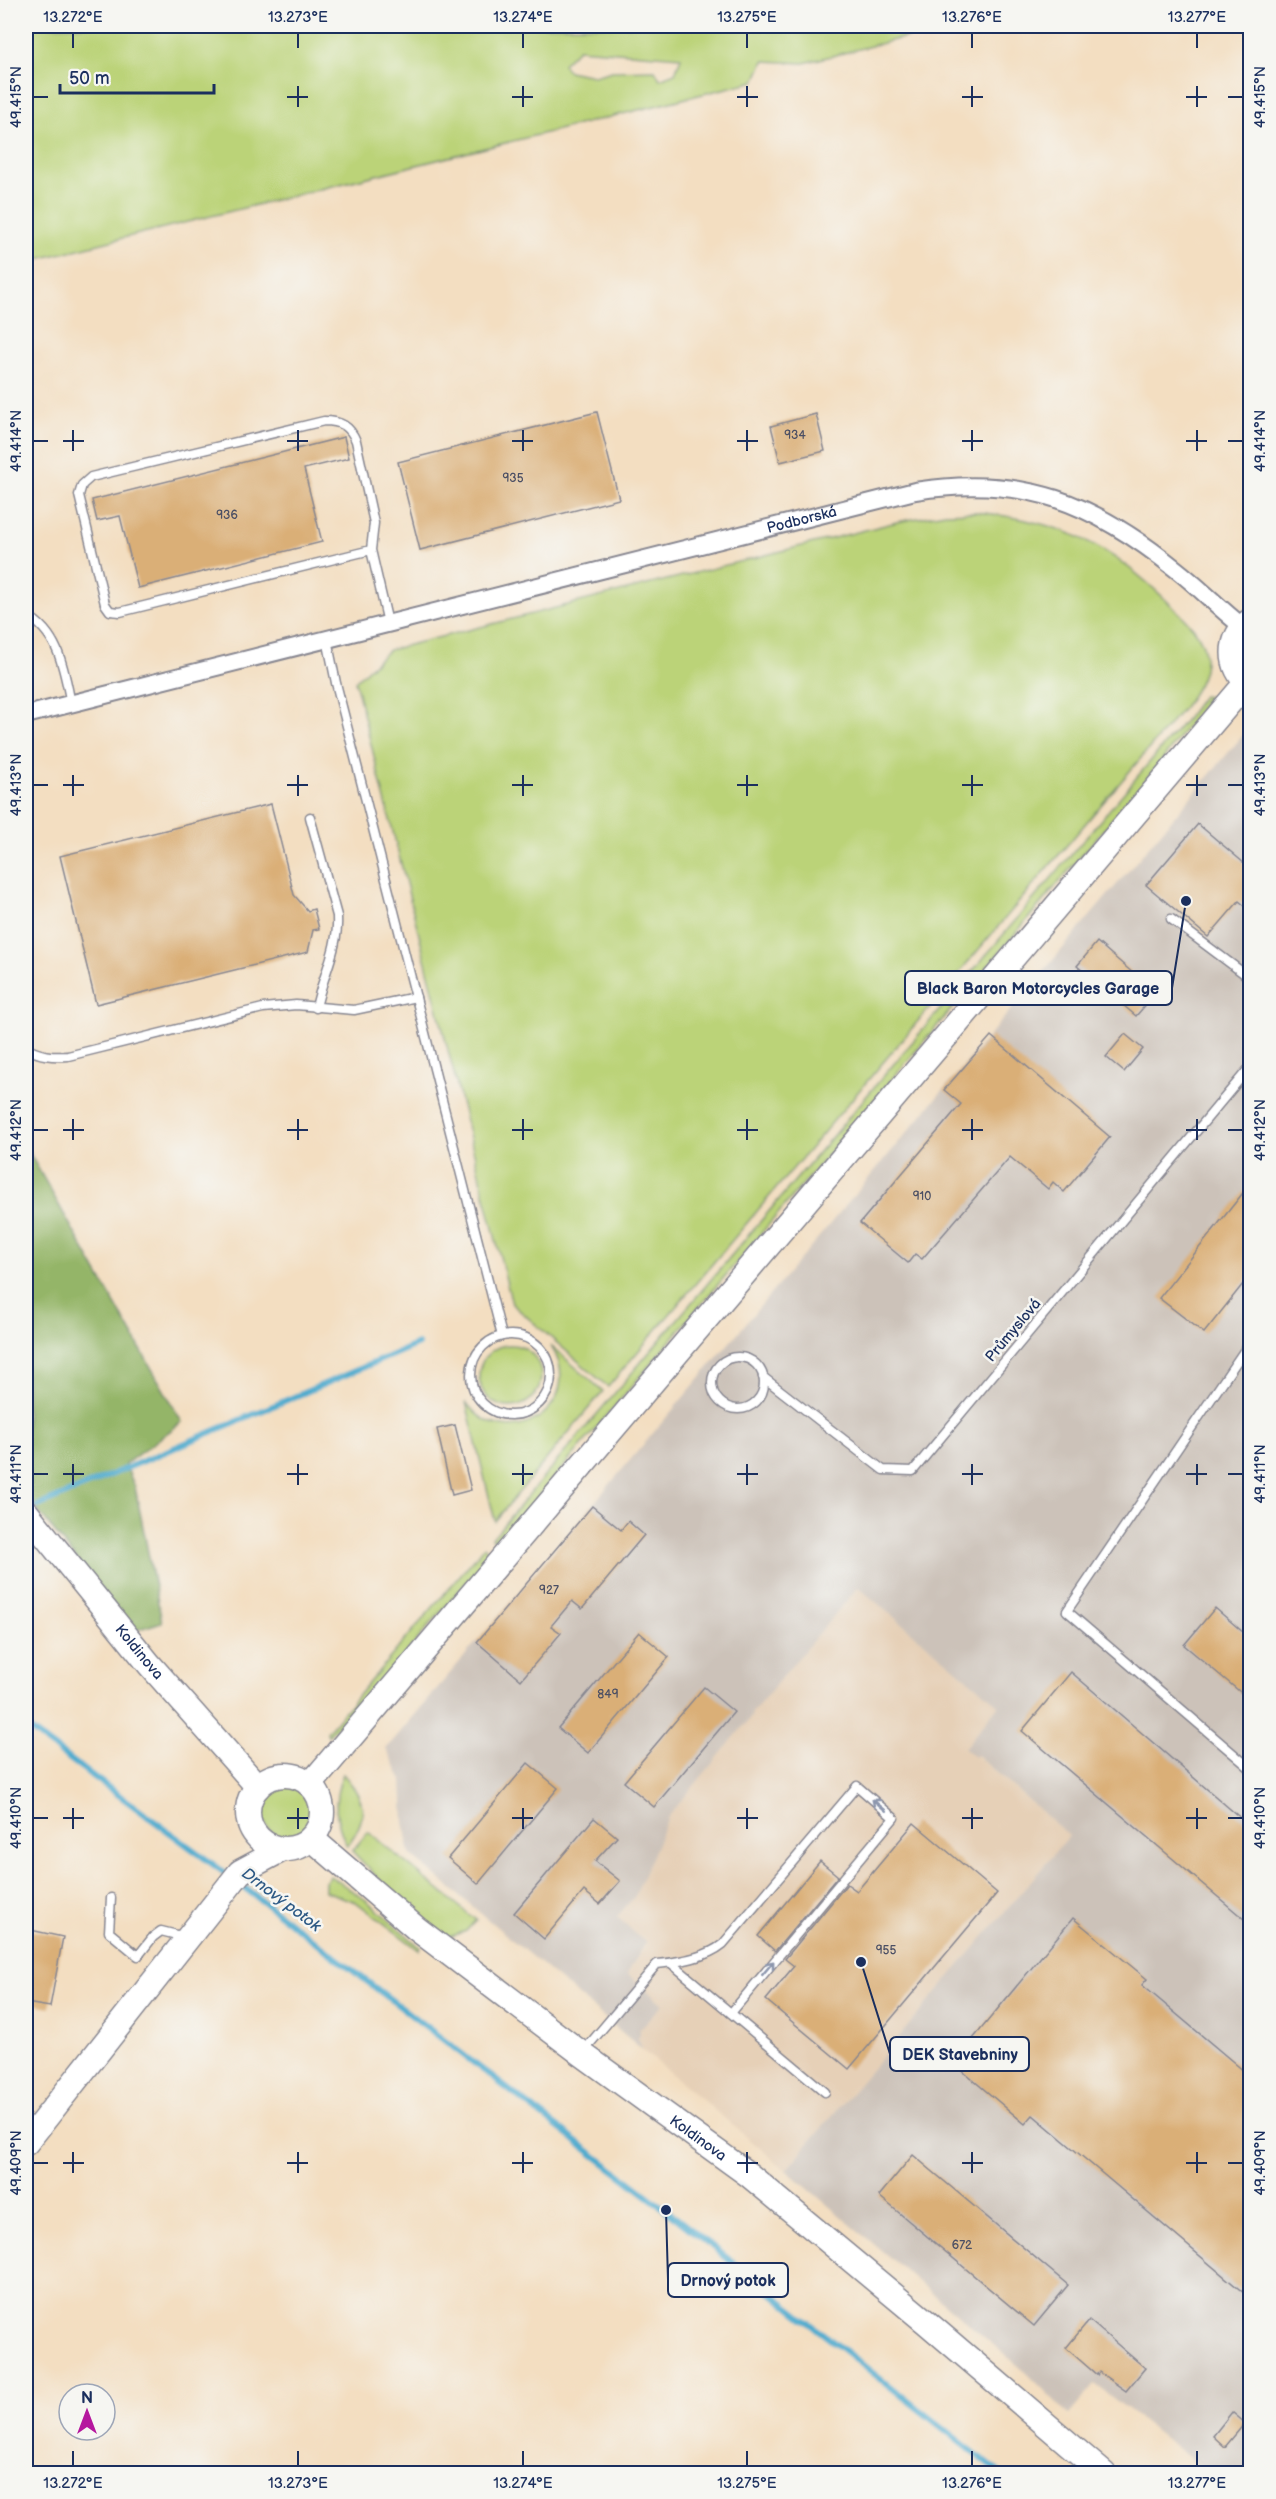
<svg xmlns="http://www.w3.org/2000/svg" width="1276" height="2499" viewBox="0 0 1276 2499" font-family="'Balsamiq Sans',sans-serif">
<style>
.built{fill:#e6d0b7}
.industrial{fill:#ccc2b9}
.green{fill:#bbd378;stroke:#6b816b;stroke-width:1.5;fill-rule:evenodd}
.forest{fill:#94b568;stroke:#587263;stroke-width:1.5}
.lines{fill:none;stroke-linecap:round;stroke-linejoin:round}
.stream{stroke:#50abce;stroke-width:6}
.building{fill:#daaf77}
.lane-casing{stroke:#878690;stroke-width:11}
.street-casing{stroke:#878690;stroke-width:20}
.secondary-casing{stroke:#878690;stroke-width:27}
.lane{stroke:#fff;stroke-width:8}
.street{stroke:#fff;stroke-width:16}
.secondary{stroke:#fff;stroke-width:24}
.oneway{stroke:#8d97ae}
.ticks{fill:none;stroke:#1b2f5e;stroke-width:2}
.labels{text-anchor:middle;stroke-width:5;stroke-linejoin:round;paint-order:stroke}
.number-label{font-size:12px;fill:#4b4f64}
.street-label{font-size:15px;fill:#1b2f5e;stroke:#f6f6f2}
.water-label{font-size:16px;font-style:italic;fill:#2e5a85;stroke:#f6f6f2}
.leader{fill:none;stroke:#1b2f5e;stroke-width:2}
.callout-dot{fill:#1b2f5e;stroke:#f6f6f2;stroke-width:2}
.callout{fill:#f6f6f2;stroke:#1b2f5e;stroke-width:2}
.callout-label{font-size:16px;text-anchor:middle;font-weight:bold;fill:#1b2f5e}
.neatline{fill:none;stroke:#1b2f5e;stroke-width:2}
.ticks-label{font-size:15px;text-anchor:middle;fill:#1b2f5e}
</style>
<rect width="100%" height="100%" fill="#f6f6f2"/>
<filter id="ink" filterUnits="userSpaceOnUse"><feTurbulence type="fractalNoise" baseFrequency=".0167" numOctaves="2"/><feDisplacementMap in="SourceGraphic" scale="12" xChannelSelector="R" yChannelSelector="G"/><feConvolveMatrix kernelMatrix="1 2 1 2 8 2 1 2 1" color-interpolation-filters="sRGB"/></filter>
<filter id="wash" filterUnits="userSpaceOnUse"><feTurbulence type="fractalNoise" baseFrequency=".008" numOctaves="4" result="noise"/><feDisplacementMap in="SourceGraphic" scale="24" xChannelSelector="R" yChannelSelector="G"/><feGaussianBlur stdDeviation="1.35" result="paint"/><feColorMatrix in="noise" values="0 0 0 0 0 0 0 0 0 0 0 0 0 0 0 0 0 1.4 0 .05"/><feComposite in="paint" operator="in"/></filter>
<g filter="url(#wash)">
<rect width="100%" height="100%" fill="#f3dec1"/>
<polygon class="built" points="858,1587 999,1705 964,1748 974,1756 975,1755 1069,1836 786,2170 643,2050 638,2038 640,2028 663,2004 627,1974 646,1945 617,1918 635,1896 668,1817 752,1716 750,1714"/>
<polygon class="industrial" points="1250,727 1250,2473 1209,2473 1095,2384 1069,2415 1028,2374 786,2170 1069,1836 976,1755 974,1757 964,1748 999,1705 858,1587 751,1714 752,1716 668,1817 635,1896 617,1917 646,1943 627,1974 663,2004 640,2029 638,2038 643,2050 410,1854 404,1822 402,1780 386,1749"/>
<g class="green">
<path d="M26,26H950L804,63L764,61L755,81L26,262ZM578,49L681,57V58L675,73L660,79L655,70L612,71L594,76L568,71L563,64Z"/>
<path d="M976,512C1061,521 1110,544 1170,604C1185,618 1204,635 1205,656C1206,676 1195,691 1185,706L608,1387L512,1304L355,681L389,650L897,522L945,513Z"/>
<polygon points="1203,696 1209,697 1160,763 499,1543 492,1538 1187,718"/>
<circle cx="510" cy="1376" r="31"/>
<path d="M551,1346L603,1391L495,1521L466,1402C507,1460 589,1405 551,1346Z"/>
<polygon points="484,1547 491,1553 380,1684 328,1736 327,1732"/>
<path d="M343,1774C367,1801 369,1817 347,1846C335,1821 332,1800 343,1774Z"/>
<circle cx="287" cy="1812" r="25"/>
<polygon points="368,1832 476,1920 466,1931 447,1938 396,1897 352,1851"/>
<polygon points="330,1876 366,1900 420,1947 419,1950 356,1902 325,1891 325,1882"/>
</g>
<polygon class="forest" points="26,1147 182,1422 125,1464 135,1487 162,1622 133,1631 26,1496"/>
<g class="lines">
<g class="stream">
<polyline points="38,1506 418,1344"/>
<polyline points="26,1727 229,1876"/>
<polyline points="237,1882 666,2210 1001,2474"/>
</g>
</g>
<g id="blocks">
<g class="building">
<polygon points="597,412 619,499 420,550 398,462"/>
<polygon points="816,414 825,451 780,462 771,426"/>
<polygon points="344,437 349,458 304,469 322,542 138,588 120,516 97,521 92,500"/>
<polygon points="271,804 294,895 308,911 314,909 319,929 313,930 308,952 96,1004 60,856"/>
<polygon points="1198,824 1251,869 1251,911 1239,901 1208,937 1146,885"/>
<polygon points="1097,942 1156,993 1136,1016 1077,966"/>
<polygon points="1125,1034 1143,1049 1124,1072 1106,1057"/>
<polygon points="991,1036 1110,1137 1064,1192 1053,1182 1048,1189 1010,1157 922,1259 915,1254 908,1263 860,1223 961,1104 944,1090"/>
<polygon points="1251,1183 1251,1274 1204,1333 1159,1298"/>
<polygon points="455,1425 471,1490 452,1495 437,1429"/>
<polygon points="592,1506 621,1530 628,1521 644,1535 582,1609 572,1601 551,1626 561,1633 521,1680 477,1642"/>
<polygon points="1215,1608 1251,1639 1251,1701 1184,1645"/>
<polygon points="639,1632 669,1657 588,1753 558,1728"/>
<polygon points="1071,1672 1251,1827 1251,1925 1022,1731"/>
<polygon points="704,1687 734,1712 654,1807 624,1782"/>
<polygon points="528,1763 558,1788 478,1884 448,1858"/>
<polygon points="594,1818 617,1837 595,1861 620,1881 600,1904 584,1891 544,1939 514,1913"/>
<polygon points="914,1823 997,1893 849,2069 766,2000 794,1966 785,1959 847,1884 857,1891"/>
<polygon points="820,1861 838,1876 775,1951 758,1936"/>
<polygon points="1073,1918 1147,1979 1142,1985 1251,2077 1251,2299 1033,2115 1025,2124 953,2063"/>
<polygon points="26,1929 63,1937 50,2007 26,2003"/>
<polygon points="913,2155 1068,2285 1034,2326 879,2196"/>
<polygon points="1089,2320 1145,2368 1126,2391 1099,2372 1097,2375 1066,2348"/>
<polygon points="1232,2412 1245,2423 1225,2447 1213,2436"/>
</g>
</g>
</g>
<g filter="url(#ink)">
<use href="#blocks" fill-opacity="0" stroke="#878690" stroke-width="1.5"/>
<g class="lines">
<defs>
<g id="lane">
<path d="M371,550L120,612L110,611L105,604L79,495L82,485L91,477L324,421C341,421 350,426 356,441L374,523L371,550L388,623"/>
<path d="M26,615C59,633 64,669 71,704"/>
<polyline points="327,639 336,683 502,1336"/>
<path d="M310,817L337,916C339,949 322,976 316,1008"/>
<polyline points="1171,919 1250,978"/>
<path d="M26,1048C40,1056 52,1057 68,1056L263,1008L296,1005L354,1010L416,997"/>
<circle cx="511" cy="1375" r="40"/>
<polyline points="1250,1342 1067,1611 1250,1768"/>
<circle cx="738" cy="1383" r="26"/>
<polyline points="763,1377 883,1470 913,1471 1250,1067"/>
<polyline points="111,1898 109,1932 138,1956 153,1937 161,1931 185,1937"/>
<polyline points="671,1963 825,2092"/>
<path d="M582,2053L657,1964C679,1962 706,1958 723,1944L857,1786L894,1818L731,2013"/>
</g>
<g id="street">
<path id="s1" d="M26,715L915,491C1024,474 1093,502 1177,570C1200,588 1220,609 1243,627"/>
</g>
<g id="secondary">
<path d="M1250,621C1228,637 1228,668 1250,685"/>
<path id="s2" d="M26,1512L149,1664L258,1787"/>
<circle cx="285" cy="1812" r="37"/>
<polyline points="310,1785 1247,682"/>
<path id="s3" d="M311,1838L417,1929L582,2054L749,2175L926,2322L1104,2474"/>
<polyline points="26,2143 240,1872 283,1849"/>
</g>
</defs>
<use href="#lane" class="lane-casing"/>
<use href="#street" class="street-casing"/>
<use href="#secondary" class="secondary-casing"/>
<use href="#lane" class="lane"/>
<use href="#street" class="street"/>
<use href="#secondary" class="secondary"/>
</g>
<defs><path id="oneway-shaft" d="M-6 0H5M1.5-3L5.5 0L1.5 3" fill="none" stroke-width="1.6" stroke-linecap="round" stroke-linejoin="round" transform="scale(1.5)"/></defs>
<g class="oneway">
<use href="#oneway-shaft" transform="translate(879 1805) rotate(-140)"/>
<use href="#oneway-shaft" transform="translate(768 1968) rotate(-50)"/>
</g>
</g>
<path class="ticks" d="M73,33V48M298,33V48M523,33V48M747,33V48M972,33V48M1197,33V48M298,86V107M523,86V107M747,86V107M972,86V107M1197,86V107M33,97H48M287,97H308M512,97H533M737,97H758M962,97H983M1186,97H1207M1228,97H1243M73,430V451M298,430V451M523,430V451M747,430V451M972,430V451M1197,430V451M33,441H48M63,441H84M287,441H308M512,441H533M737,441H758M962,441H983M1186,441H1207M1228,441H1243M73,775V796M298,775V796M523,775V796M747,775V796M972,775V796M1197,775V796M33,785H48M63,785H84M287,785H308M512,785H533M737,785H758M962,785H983M1186,785H1207M1228,785H1243M73,1119V1140M298,1119V1140M523,1119V1140M747,1119V1140M972,1119V1140M1197,1119V1140M33,1130H48M63,1130H84M287,1130H308M512,1130H533M737,1130H758M962,1130H983M1186,1130H1207M1228,1130H1243M73,1464V1485M298,1464V1485M523,1464V1485M747,1464V1485M972,1464V1485M1197,1464V1485M33,1474H48M63,1474H84M287,1474H308M512,1474H533M737,1474H758M962,1474H983M1186,1474H1207M1228,1474H1243M73,1808V1829M298,1808V1829M523,1808V1829M747,1808V1829M972,1808V1829M1197,1808V1829M33,1818H48M63,1818H84M287,1818H308M512,1818H533M737,1818H758M962,1818H983M1186,1818H1207M1228,1818H1243M73,2152V2173M298,2152V2173M523,2152V2173M747,2152V2173M972,2152V2173M1197,2152V2173M33,2163H48M63,2163H84M287,2163H308M512,2163H533M737,2163H758M962,2163H983M1186,2163H1207M1228,2163H1243M73,2451V2466M298,2451V2466M523,2451V2466M747,2451V2466M972,2451V2466M1197,2451V2466"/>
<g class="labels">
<g class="number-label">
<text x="795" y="439">934</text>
<text x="513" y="482">935</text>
<text x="227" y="519">936</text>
<text x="922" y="1200">910</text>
<text x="549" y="1594">927</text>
<text x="608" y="1698">849</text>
<text x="886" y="1954">955</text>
<text x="962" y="2249">672</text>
</g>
<g class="street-label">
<text dy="5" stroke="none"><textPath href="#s1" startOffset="800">Podborská</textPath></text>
<text transform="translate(1013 1330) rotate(-50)" y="5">Průmyslová</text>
<text dy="5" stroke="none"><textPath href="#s2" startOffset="180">Koldinova</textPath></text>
<text dy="5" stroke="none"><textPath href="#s3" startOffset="490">Koldinova</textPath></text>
</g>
<g class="water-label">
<text transform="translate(282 1899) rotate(37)" y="6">Drnový potok</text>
</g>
</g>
<path class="leader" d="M1186 901L1172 988M861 1962L890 2054M666 2210L668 2280"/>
<g class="callout-dot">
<circle cx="1186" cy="901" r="6"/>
<circle cx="861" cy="1962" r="6"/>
<circle cx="666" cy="2210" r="6"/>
</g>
<g class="callout">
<rect x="905" y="971" width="267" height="34" rx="6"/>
<rect x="890" y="2037" width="139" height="34" rx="6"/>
<rect x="668" y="2263" width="120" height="34" rx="6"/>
</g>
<g class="callout-label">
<text x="1038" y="994">Black Baron Motorcycles Garage</text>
<text x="960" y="2060">DEK Stavebniny</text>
<text x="728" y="2286">Drnový potok</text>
</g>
<rect width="1276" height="2499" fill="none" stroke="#f6f6f2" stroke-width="66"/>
<g transform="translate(87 2412)"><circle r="28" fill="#f6f6f2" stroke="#9ea6b7" stroke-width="1.5"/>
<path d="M0-4.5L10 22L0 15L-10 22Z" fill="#b5179e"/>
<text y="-9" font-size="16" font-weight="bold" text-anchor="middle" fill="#1b2f5e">N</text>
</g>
<path d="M60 84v9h154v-9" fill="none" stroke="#1b2f5e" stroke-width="3"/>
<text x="69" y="84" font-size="18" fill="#1b2f5e" stroke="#f6f6f2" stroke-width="4.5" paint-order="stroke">50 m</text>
<rect x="33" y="33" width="1210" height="2433" class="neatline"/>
<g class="ticks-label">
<text x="73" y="22">13.272°E</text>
<text x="298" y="22">13.273°E</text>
<text x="523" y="22">13.274°E</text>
<text x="747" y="22">13.275°E</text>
<text x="972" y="22">13.276°E</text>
<text x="1197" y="22">13.277°E</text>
<text transform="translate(16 97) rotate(-90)" y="5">49.415°N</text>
<text transform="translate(1260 97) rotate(-90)" y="5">49.415°N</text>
<text transform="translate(16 441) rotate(-90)" y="5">49.414°N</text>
<text transform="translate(1260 441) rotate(-90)" y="5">49.414°N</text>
<text transform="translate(16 785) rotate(-90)" y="5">49.413°N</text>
<text transform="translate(1260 785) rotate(-90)" y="5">49.413°N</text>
<text transform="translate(16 1130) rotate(-90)" y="5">49.412°N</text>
<text transform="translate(1260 1130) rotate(-90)" y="5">49.412°N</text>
<text transform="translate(16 1474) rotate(-90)" y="5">49.411°N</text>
<text transform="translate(1260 1474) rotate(-90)" y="5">49.411°N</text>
<text transform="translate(16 1818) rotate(-90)" y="5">49.410°N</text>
<text transform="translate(1260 1818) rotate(-90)" y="5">49.410°N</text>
<text transform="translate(16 2163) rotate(-90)" y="5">49.409°N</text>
<text transform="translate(1260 2163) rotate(-90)" y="5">49.409°N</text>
<text x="73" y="2488">13.272°E</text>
<text x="298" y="2488">13.273°E</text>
<text x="523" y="2488">13.274°E</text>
<text x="747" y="2488">13.275°E</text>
<text x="972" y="2488">13.276°E</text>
<text x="1197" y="2488">13.277°E</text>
</g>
</svg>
